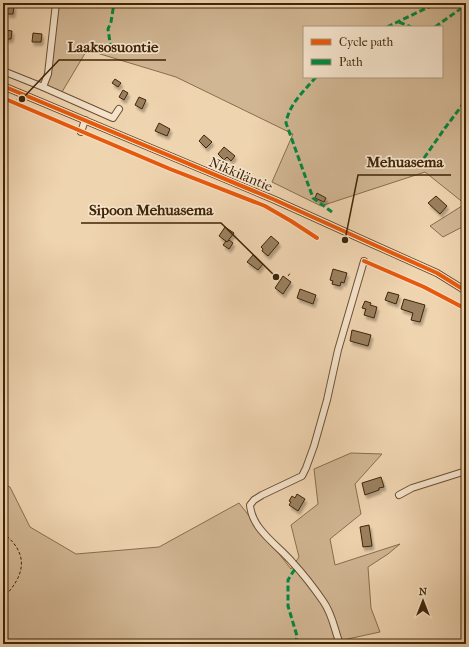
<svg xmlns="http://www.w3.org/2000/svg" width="469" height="647" viewBox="0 0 469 647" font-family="'IM FELL French Canon',serif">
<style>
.green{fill:#d1b693;stroke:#886e4c;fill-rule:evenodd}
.building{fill:#9b805e;stroke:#3f2506;filter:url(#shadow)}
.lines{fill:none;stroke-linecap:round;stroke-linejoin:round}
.minor-casing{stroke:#6b5130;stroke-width:8}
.path{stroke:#3f2506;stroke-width:1;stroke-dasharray:3 2;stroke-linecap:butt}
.minor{stroke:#f5e3cc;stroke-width:6}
.quiet{stroke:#00873e;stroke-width:3;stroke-dasharray:6 3;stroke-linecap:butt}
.cycleway-casing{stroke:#f5e3cc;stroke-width:6}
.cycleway{stroke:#e8590c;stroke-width:4}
.labels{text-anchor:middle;stroke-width:3.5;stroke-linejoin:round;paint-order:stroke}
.street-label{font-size:14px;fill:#3f2506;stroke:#f5e3cc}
.leader{fill:none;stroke:#3f2506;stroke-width:1.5}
.callout-dot{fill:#3f2506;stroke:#f5e3cc;stroke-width:1.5}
.callout-label{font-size:15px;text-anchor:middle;font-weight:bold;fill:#3f2506;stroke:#f5e3cc;stroke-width:3.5;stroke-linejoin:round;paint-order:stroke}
</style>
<defs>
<filter id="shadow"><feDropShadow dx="2" dy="3.5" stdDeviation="1" flood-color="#0004"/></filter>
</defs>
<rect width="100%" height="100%" fill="#efd4b0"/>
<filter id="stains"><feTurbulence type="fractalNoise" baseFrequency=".005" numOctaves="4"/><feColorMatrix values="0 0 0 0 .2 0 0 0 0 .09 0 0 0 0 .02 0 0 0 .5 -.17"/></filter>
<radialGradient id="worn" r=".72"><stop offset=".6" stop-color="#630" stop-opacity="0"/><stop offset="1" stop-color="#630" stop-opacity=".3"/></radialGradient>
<g class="green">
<path d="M56,3H466V225L443,237L430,226L465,204L425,172L321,206L272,182L293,134L176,77L87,50L62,92L43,86ZM304,27H442V77H304Z"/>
<polygon points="351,453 382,454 355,484 361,514 330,539 335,565 400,544 388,554 368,567 371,608 380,632 329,643 329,644 3,644 3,484 10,487 30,527 76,554 159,547 239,503 291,569 299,557 291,525 318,504 314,469"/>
</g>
<g class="building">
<polygon points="8,5 14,6 13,14 7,14"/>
<polygon points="5,30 12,31 11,39 5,39"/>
<polygon points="33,33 42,34 41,42 32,42"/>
<polygon points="115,79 121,83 118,87 112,83"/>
<polygon points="123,90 128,93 124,100 119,97"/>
<polygon points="139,97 146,100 142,109 135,105"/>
<polygon points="159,123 170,129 167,136 155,131"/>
<polygon points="204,135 212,142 206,148 199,141"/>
<polygon points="224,147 235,156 231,161 227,157 224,160 218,154"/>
<polygon points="317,193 326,198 324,202 315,198"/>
<polygon points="436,196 447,206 440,214 428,203"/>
<polygon points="225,227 234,233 227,242 219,236"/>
<polygon points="271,236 279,243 268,256 262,251 263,249 261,247"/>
<polygon points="229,240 233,243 229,249 223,245 226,241 227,242"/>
<polygon points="253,255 263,264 258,270 247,262"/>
<polygon points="333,269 347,273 344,283 341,282 340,286 332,284 333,281 330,280"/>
<polygon points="283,276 291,282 283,294 275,288"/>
<polygon points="300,289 316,295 313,304 297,298"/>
<polygon points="388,292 399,295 396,304 385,300"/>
<polygon points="404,299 425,305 420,322 411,320 413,313 401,309"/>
<polygon points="365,301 371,303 370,305 377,307 374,318 364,315 366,309 362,308"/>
<polygon points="352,330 371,335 368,346 350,341"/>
<polygon points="381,477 384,487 379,488 379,490 365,495 362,483"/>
<polygon points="297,494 305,499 298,511 289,505 291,502 289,501 292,496 295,498"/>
<polygon points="369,525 372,546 363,547 360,527"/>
</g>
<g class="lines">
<defs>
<g id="minor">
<polyline points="3,71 43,87 48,74 56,3"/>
<polyline points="3,86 275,200 370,243 437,273 466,291"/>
<polyline points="43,87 113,118 119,109"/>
<polyline points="81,132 85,120"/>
<polyline points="399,495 412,488 466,471"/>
<path d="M340,644C334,629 333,615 323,601C314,588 304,575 293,563C278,545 252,530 250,505L254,500L262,495L302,476L306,468L314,446L327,400L338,350L364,261"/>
</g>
</defs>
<use href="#minor" class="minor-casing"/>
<g class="path">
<polyline points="15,104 17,99"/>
<polyline points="288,276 291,272"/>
<path d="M3,533C30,554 25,576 3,598"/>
</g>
<use href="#minor" class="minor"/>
<g class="quiet">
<polyline points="399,22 411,27"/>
<polyline points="387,27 437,3"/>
<polyline points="435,27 466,5"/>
<polyline points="111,49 108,29 111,22 114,3"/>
<path d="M316,77C304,91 289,104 286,123L313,198L332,212"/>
<polyline points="424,158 445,128 466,100"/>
<polyline points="295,644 297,636 288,606 288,580 296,567"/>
</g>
<defs>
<g id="cycleway">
<polyline points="3,86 275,200 370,243 437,273 466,291"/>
<polyline points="3,98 170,169 265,206 291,221 317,238"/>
<polyline points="364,261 424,287 466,309"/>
</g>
</defs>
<use href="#cycleway" class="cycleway-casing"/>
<use href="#cycleway" class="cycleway"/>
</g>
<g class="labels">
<g class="street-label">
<text transform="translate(241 174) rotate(23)" y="5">Nikkiläntie</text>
</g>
</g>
<path class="leader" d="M22 99L59 60H166M345 240L358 175H451M276 277L221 223H81"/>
<g class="callout-dot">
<circle cx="22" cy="99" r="4"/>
<circle cx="345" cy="240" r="4"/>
<circle cx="276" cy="277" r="4"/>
</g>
<g class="callout-label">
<text x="113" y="52">Laaksosuontie</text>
<text x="405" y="167">Mehuasema</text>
<text x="151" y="215">Sipoon Mehuasema</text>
</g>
<rect width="469" height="647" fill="none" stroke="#efd4b0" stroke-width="16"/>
<rect x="4" y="4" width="461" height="639" fill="none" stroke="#3f2506" stroke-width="2"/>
<rect x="8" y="8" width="453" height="631" fill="none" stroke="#3f2506"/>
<rect x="303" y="26" width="140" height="52" fill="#f5e3cc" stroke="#ac977d"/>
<rect x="311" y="39" width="20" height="6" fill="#e8590c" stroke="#ac977d"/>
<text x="339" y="46" font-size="12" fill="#3f2506">Cycle path</text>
<rect x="311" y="59" width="20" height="6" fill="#00873e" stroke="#ac977d"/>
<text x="339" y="66" font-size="12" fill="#3f2506">Path</text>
<g transform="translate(423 601)" stroke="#f5e3cc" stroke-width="3" paint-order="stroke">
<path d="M0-3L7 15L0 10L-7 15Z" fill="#3f2506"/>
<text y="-6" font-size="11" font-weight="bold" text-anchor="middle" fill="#3f2506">N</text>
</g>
<rect width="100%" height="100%" filter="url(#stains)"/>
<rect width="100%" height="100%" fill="url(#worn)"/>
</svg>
